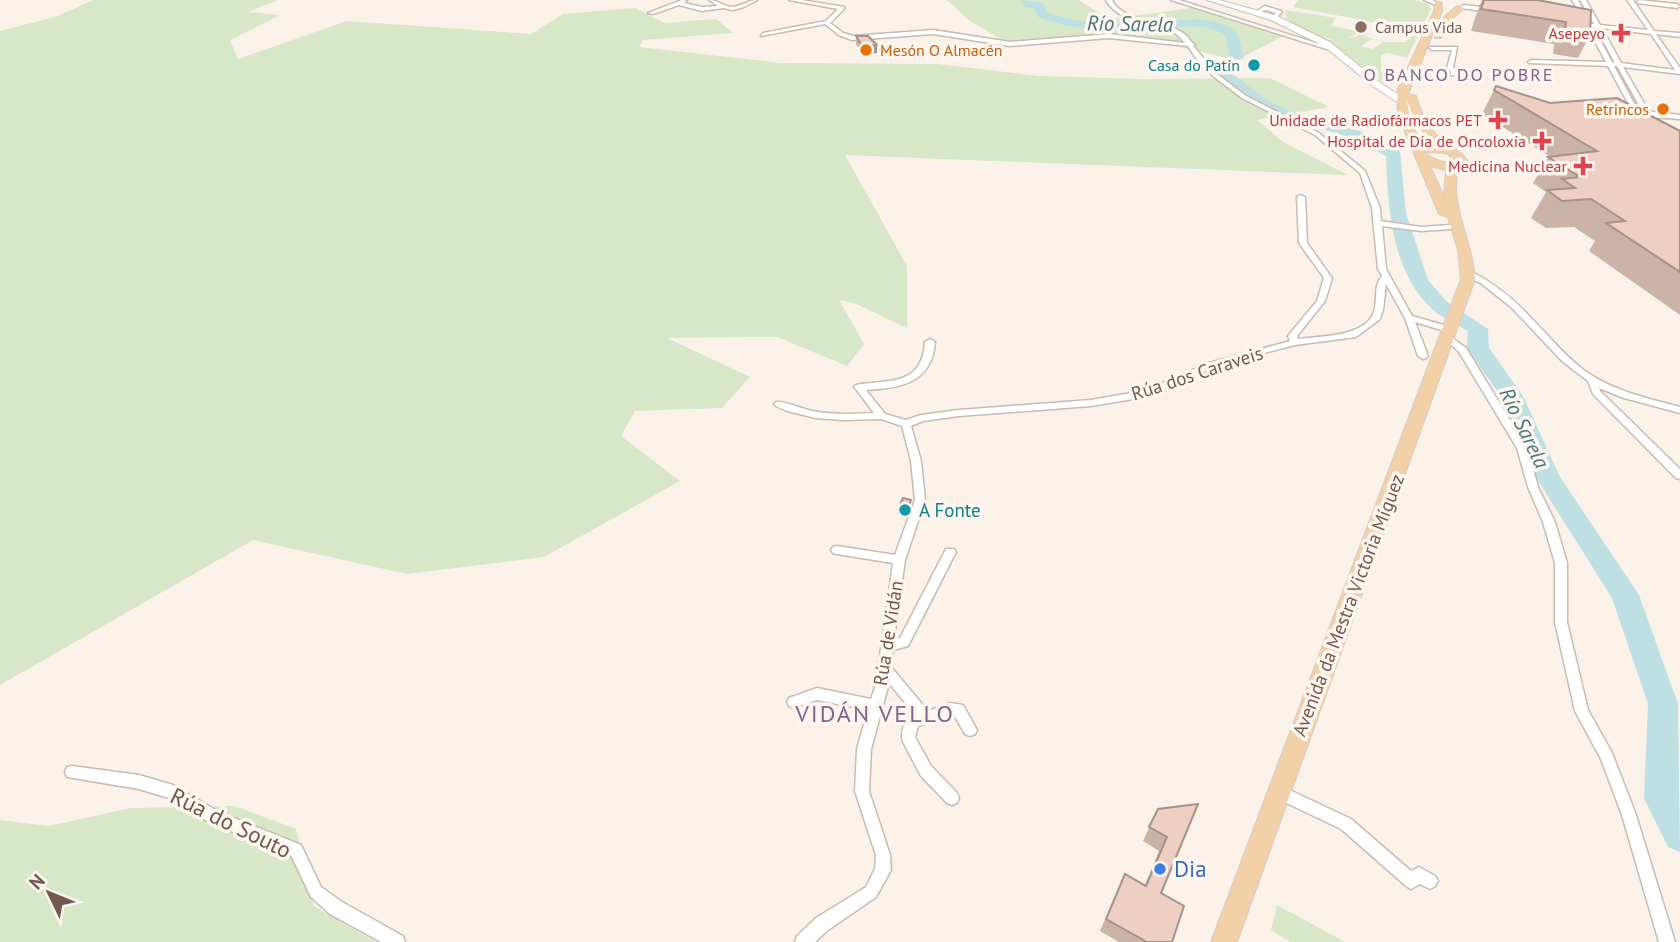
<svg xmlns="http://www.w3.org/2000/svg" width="1680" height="942" viewBox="0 0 1680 942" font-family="'PT Sans',sans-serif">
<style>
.green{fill:#d7e7c8}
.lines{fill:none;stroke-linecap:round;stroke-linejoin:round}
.river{fill:#bfe0e2;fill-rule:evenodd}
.street-casing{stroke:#cbbab0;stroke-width:3}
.secondary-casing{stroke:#d0bbb0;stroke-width:2}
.primary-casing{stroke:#d5cdca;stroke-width:2}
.street{fill:#fff;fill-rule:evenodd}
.secondary{fill:#fff;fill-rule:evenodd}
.primary{fill:#f2d0a8;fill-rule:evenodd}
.wall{fill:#ccb3a8}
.shaded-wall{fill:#a69288}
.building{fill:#edd0c3;stroke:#a69288;stroke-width:2}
.education-dot{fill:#8d6e63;stroke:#fdf6ef;stroke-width:2.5}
.health-dot{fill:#e0444e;stroke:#fdf6ef;stroke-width:2.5}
.food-dot{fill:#e8710a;stroke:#fdf6ef;stroke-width:2.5}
.culture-dot{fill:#0f9aa8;stroke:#fdf6ef;stroke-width:2.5}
.shop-dot{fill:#3f7fe0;stroke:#fdf6ef;stroke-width:2.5}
.labels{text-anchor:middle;stroke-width:7;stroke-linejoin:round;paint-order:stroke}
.far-education-label{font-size:16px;fill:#785e54;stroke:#fdf6ef;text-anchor:start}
.far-health-label{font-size:16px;fill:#be3a42;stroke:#fdf6ef;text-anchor:end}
.far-food-label{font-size:16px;fill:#c56008;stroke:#fdf6ef;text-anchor:start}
.far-culture-label{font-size:16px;fill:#0d838f;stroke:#fdf6ef;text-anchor:end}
.far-neighbourhood-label{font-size:18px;letter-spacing:2px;fill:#7d668e;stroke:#fdf6ef}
.street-label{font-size:19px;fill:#72594f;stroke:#fdf6ef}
.culture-label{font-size:19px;fill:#0d838f;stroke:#fdf6ef;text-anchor:start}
.water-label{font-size:21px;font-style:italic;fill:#47787c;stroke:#fdf6ef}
.near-street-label{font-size:23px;fill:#72594f;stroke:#fdf6ef}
.near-shop-label{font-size:23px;fill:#366cbe;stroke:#fdf6ef;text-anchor:start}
.near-neighbourhood-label{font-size:24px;letter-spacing:2px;fill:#7d668e;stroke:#fdf6ef}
</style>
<rect width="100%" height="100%" fill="#faf2e9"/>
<g class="green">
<polygon points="93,0 278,0 248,12 280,15 230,40 238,59 347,21 531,34 563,14 635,8 665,23 716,19 733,33 643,40 639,47 781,63 938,64 1038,76 1146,79 1270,78 1329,107 1257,120 1285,143 1348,175 845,155 907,266 907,328 854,303 839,300 864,344 847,366 777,337 667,338 750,377 722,408 635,411 621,436 680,481 544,557 407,574 253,540 0,685 0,31 58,16"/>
<polygon points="947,0 1078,0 1110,19 1198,7 1285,35 1237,60 1175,46 1103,38 1004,41 970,21"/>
<polygon points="1298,0 1415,0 1428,4 1431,9 1407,58 1388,53 1381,55 1381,72 1387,73 1385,77 1395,79 1394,84 1387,85 1327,40 1356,37 1362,32 1373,34 1364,34 1366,37 1382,41 1372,39 1361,46 1372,49 1384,42 1407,42 1407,32 1393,26 1293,7"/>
<path d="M1285,10L1336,18L1331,26L1358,31C1341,51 1304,31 1287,19Z"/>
<polygon points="235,806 296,829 314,906 376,942 0,942 0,820 49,826 131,808"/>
<polygon points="1277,905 1345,942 1290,942 1271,930"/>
</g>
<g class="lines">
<path class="river" d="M1021,0L1043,3L1047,12C1072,22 1099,24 1126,24C1154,24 1210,11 1232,29C1241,36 1241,48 1244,58L1224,67L1268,101L1304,116L1360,131L1400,151L1406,213L1428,280L1446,301L1488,329L1489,348L1523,396L1560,477L1639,595L1678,704L1680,852L1668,847L1644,798L1648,704L1612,598L1537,479L1501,397L1467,348L1468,331C1456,324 1441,318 1431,308C1391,270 1388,207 1386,156C1374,150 1361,141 1347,137C1294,119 1246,112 1208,66L1230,56L1225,35C1200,18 1158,32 1129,32C1098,31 1067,28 1038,17L1034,9L1025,7Z"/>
<defs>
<g id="street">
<path d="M682,0L687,1L684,3L702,7L718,6L709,0C718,0 724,7 733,7C742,6 748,0 757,0L744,7L733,10L723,8L702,11L679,5L653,14L648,13Z"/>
<path d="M789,0H801L844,7V9L830,23L843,33L853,36L933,30L1010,42L1109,34L1185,43C1167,16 1121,29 1106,0H1112C1122,22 1163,19 1183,33C1188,36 1190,42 1195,45L1193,46L1217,74L1246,96L1319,133L1365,171L1380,208L1381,221L1421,227L1450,225L1454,227L1450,229L1421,231L1382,226L1386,269L1412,316L1454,328L1455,330L1451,333L1415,322L1428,356L1426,358L1423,359L1418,356L1405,318L1386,284L1383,310L1380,319L1356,337L1295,345L1253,356L1215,367L1145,397L1091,406L959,416L923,421L911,426L921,461L925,500L905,560L894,639L900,638L946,549H954L956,552L908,646L893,650L891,667L928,711L950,703L963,705L977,730L975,734L970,736L965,734L954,715L918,726L915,737L931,766L957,793L959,798L957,803L952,805L947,803L921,776L903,742C900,735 904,725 907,718L915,715L889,683L871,749L869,791L890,855L891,870L876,897L828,930L815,942H795L797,936L816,918L866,887L875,869L876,855L855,791L857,749L868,710L817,700L794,708L789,706L787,702L789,698L817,688L871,699L876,684L893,563L837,554L833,553L831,550L833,547L837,546L895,555L915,500L911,461L902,426L881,419L843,420L816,418L787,411L776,406L774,404L776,402C787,401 801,409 813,411C833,415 854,414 874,413L856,389L854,387L856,385C889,379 922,387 925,342L930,339L935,342C932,383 901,388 866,390L885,414L906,420L921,415L959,410L1091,400L1143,391L1209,363L1290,341L1288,336L1317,301L1324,278L1299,243L1297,197L1301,195L1305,197L1307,243L1332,278L1325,301L1297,336L1298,339C1321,336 1370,337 1375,308C1377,297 1374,285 1382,276L1378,269L1372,208L1360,173L1315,135L1242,98L1213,76L1195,57L1188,46L1109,38L1010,46L933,34L852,40L839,35L825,24L761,36L763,33L826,21L838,9Z"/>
<polygon points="1171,0 1179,0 1338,50 1333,51"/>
<polygon points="1424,0 1432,0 1441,4 1436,5"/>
<path d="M1572,0H1578L1591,24H1594L1580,0H1586L1600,25L1648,30L1627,0H1633L1654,31L1680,33V37L1656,34L1680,68V74L1623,67L1647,108L1653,112L1680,115V119C1662,117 1645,119 1629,112L1630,107L1608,66L1529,63L1528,62L1531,60L1606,62L1587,27L1573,24L1576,22L1585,23ZM1593,27L1596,28L1615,63L1612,62ZM1602,28L1651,34L1675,70L1621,63ZM1614,66H1617L1640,107H1636Z"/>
<polygon points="1639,0 1677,4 1680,6 1677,8 1637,3"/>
<polygon points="1463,5 1491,8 1494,10 1491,12 1461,8"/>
<polygon points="1265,6 1281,11 1282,12 1274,20 1271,18 1276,13 1266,10 1257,13 1257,11"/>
<polygon points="1430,47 1457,47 1453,67 1457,71 1455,75 1451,75 1451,71 1447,68 1452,50 1432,50 1429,48"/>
<path d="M1466,272H1472C1495,284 1514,299 1531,318C1549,336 1565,356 1585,371C1613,391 1647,398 1680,407V413L1624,398L1599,388L1600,391L1680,469V479L1676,478L1593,394L1588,381L1562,361L1511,307L1482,284L1466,276Z"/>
<polygon points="1448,335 1466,348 1527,448 1538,487 1555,522 1567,563 1567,622 1588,710 1612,753 1636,815 1675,942 1659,942 1622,815 1601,759 1575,711 1555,622 1555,563 1543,522 1528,487 1517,448 1459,352 1444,338"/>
<polygon points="72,766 139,775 173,785 219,812 301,845 321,887 342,902 403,936 405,942 381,942 330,914 311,897 291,855 209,822 169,798 139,789 67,777 65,772 67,767"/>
<polygon points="1279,785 1351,819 1411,871 1419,867 1435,876 1438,881 1435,886 1430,889 1420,884 1411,889 1406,886 1341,829 1274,797 1272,792 1274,787"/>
</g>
<polygon id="secondary" points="1207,0 1219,0 1277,16 1330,42 1379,82 1410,102 1421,126 1433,136 1424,138 1412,127 1403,106 1373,86 1324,46 1271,20"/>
<g id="primary">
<path d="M1435,2H1441L1442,11L1408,94L1416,96C1422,118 1432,136 1452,148C1460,152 1464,155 1469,163L1458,168C1449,207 1473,241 1475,279L1237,942H1211L1461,279L1458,250L1448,217L1439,214L1399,117L1397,100L1398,89L1434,11ZM1407,101L1418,127L1434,145L1423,146L1410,117ZM1427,152L1447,153L1456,162H1442L1426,155ZM1430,166L1446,170L1444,197Z"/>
<polygon points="1457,6 1464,8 1451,20 1441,38 1435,38 1444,17"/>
</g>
</defs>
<use href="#street" class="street-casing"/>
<use href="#secondary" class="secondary-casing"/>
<use href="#primary" class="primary-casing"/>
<use href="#street" class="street"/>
<use href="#secondary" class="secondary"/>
<use href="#primary" class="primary"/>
</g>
<g class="wall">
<polygon points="1482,0 1537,0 1590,35 1578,58 1553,54 1554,44 1471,31 1477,12"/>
<polygon points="856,36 877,45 877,53 862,54 856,44"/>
<polygon points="1496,86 1550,103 1680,131 1680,315 1589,251 1595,241 1574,227 1546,228 1531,218 1546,192 1533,183 1549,156 1482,114"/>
<polygon points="911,500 910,505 906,516 897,514 898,509"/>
<polygon points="1198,804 1161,893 1172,942 1119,942 1100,931 1125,874 1145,885 1159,851 1143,841 1158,809"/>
</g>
<polygon class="shaded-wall" points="877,45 877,53 862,54 862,46"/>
<g class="building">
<polygon points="1484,0 1537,0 1591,10 1590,35 1565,31 1566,22 1481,9"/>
<polygon points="856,36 868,36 877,45 862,46"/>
<polygon points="1496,86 1550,103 1617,98 1680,131 1680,272 1606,223 1625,221 1591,199 1562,201 1547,190 1575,188 1562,179 1580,177 1548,157 1597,151 1494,90"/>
<polygon points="903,498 911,500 907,511 898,509"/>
<polygon points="1198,804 1161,893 1184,906 1172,942 1147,942 1106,919 1125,874 1146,886 1167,837 1149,827 1158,809"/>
</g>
<circle class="education-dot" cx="1361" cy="27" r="7"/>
<g class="health-dot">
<path d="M1617.5 22.5h7v7h7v7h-7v7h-7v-7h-7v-7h7z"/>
<path d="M1494.5 109.5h7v7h7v7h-7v7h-7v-7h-7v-7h7z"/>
<path d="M1538.5 130.5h7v7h7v7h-7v7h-7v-7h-7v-7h7z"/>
<path d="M1579.5 155.5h7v7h7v7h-7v7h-7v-7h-7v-7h7z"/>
</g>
<g class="food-dot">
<circle cx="866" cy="50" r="7"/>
<circle cx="1663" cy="109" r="7"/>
</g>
<g class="culture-dot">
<circle cx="1254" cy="65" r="7"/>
<circle cx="905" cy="510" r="7"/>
</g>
<circle class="shop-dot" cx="1160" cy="869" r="7"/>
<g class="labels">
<g class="far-education-label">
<text x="1375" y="33">Campus Vida</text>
</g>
<g class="far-health-label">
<text x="1605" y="39">Asepeyo</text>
<text x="1482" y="126">Unidade de Radiofármacos PET</text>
<text x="1526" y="147">Hospital de Día de Oncoloxía</text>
<text x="1567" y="172">Medicina Nuclear</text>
</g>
<g class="far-food-label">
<text x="880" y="56">Mesón O Almacén</text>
<text x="1649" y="115" text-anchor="end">Retrincos</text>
</g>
<g class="far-culture-label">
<text x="1240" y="71">Casa do Patín</text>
</g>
<g class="far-neighbourhood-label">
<text x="1459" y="81">O BANCO DO POBRE</text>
</g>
<g class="street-label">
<text transform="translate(1197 373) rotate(-18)" y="7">Rúa dos Caraveis</text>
<text transform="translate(1348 605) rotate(-69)" y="7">Avenida da Mestra Victoria Míguez</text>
<text transform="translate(888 633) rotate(-81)" y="7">Rúa de Vidán</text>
</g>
<g class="culture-label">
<text x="919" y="517">A Fonte</text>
</g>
<g class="water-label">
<text transform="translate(1130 24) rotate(1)" y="7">Río Sarela</text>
<text transform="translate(1524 428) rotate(64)" y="7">Río Sarela</text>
</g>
<g class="near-street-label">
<text transform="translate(231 823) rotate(26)" y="8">Rúa do Souto</text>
</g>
<g class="near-shop-label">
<text x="1174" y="877">Dia</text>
</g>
<g class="near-neighbourhood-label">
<text x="875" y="722">VIDÁN VELLO</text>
</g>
</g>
<g transform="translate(49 893) rotate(313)" stroke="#fdf6ef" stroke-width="5" paint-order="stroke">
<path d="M0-5L12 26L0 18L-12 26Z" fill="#72594f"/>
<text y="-10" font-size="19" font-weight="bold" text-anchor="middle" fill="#72594f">N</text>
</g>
</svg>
